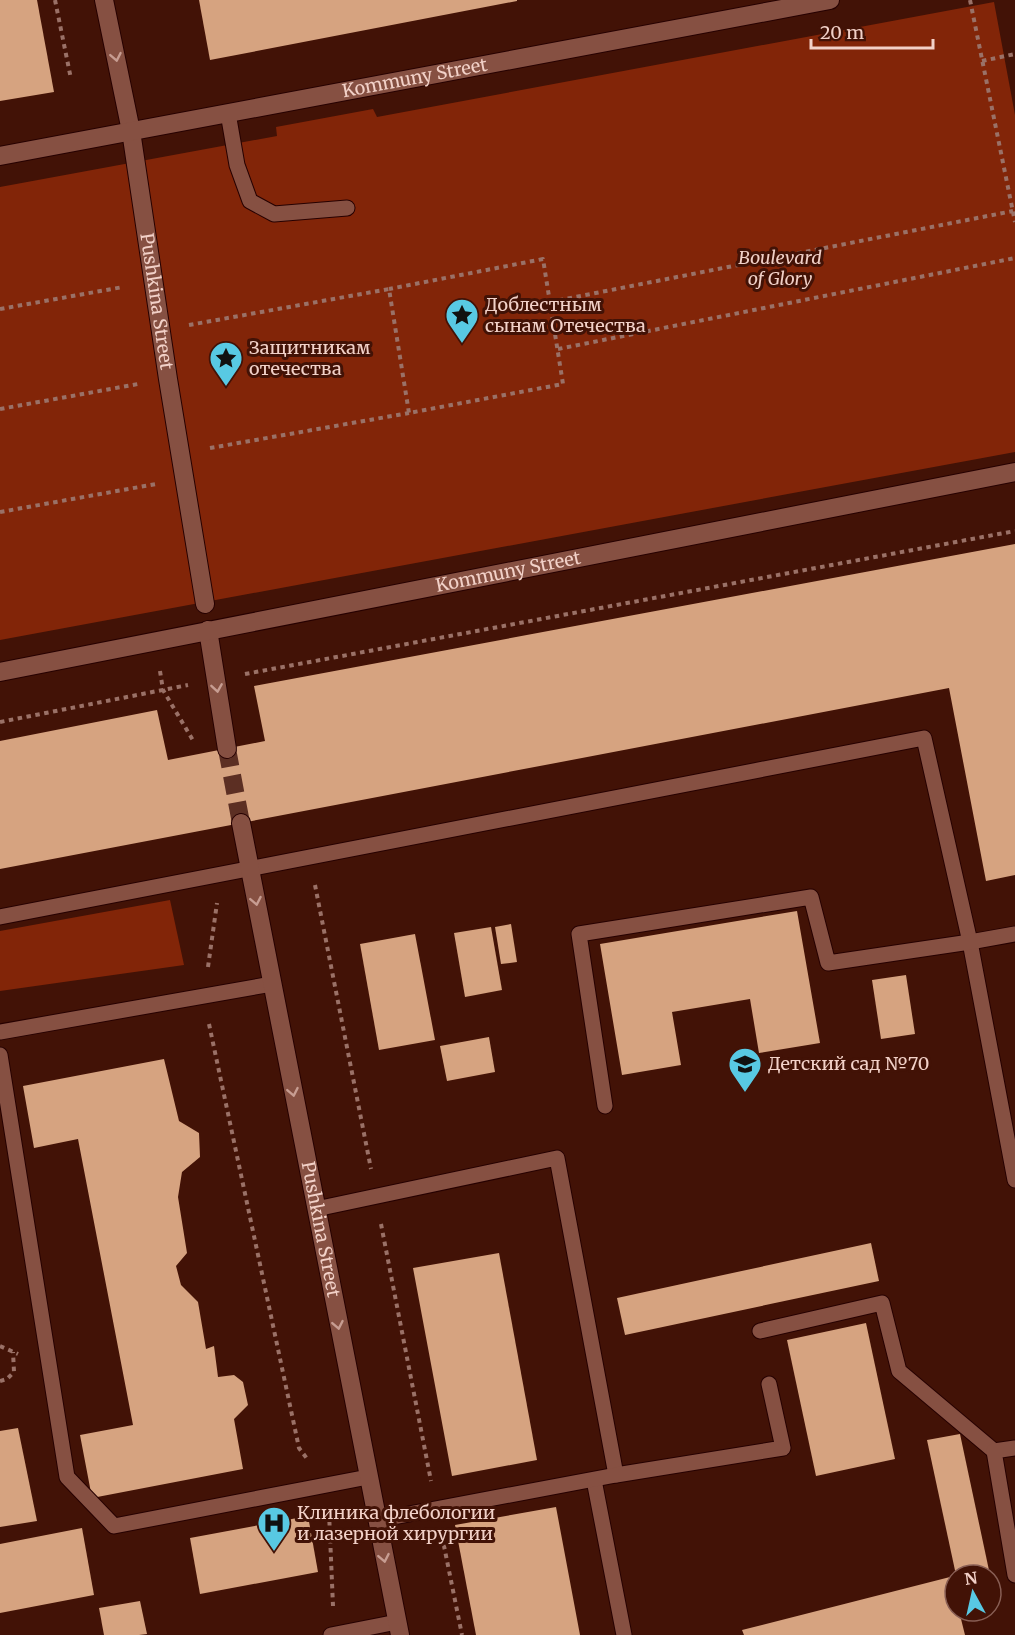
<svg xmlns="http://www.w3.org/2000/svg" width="1015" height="1635" viewBox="0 0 1015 1635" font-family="Merriweather,serif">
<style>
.green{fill:#822508}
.building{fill:#d6a380}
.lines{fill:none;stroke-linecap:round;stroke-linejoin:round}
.street-tunnel{stroke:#5c2f23;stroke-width:18;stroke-dasharray:18 9;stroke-linecap:butt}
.lane-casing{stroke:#260000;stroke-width:17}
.street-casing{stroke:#260000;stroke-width:20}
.path{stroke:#9a7167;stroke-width:4;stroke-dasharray:4.5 4.5;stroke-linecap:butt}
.lane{stroke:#865042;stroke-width:15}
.street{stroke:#865042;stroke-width:18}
.oneway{stroke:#c79d92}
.labels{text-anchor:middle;stroke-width:6;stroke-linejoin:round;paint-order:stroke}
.street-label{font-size:18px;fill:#f2d1c8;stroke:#421206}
.park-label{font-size:18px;font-style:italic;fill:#f1d0c7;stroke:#421206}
.poi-label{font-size:18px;fill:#f2d1c8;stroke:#421206;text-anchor:start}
</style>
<rect width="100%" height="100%" fill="#421206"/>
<g class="green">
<polygon points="994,2 1015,115 1015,452 0,640 0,187 277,136 276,127 373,109 377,117"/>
<polygon points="170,900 184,965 0,991 0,931"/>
</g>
<g class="building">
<polygon points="0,0 37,0 54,92 0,101"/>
<polygon points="199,0 517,0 517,1 210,60"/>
<polygon points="1015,544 1015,875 986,881 949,688 0,869 0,741 157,710 168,760 265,741 254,686"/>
<polygon points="797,911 820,1043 759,1053 750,999 672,1012 681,1065 622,1075 600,944"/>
<polygon points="511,924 517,962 501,964 495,927"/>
<polygon points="491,927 502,990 465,997 454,933"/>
<polygon points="415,934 435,1040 379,1050 360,944"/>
<polygon points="906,975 915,1034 881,1039 872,980"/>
<polygon points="489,1037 495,1072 447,1081 440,1046"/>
<polygon points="164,1059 179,1121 199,1133 200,1157 182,1172 178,1197 187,1253 176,1266 181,1285 198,1302 206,1349 214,1346 218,1377 234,1375 243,1382 248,1405 234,1419 243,1469 92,1498 80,1435 133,1425 78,1139 34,1148 23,1086"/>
<polygon points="871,1243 879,1281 625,1335 617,1298"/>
<polygon points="499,1253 537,1460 452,1476 413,1268"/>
<polygon points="866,1323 895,1459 816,1476 787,1340"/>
<polygon points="18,1428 37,1521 0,1527 0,1431"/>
<polygon points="960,1434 990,1575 956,1575 927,1440"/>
<polygon points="556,1507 580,1635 476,1635 455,1525"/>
<polygon points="308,1516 318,1572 200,1594 190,1538"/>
<polygon points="82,1528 94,1595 0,1613 0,1544"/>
<polygon points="950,1577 955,1597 955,1611 959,1611 965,1635 744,1635 742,1630"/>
<polygon points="140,1601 147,1634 139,1635 104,1635 99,1608"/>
</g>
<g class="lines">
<polyline class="street-tunnel" points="227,749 241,823"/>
<defs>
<g id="lane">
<polyline points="228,113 237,165 250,201 274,214 347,208"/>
<polyline points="0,917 924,738 970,942 1015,1180"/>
<polyline points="0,1032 272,984"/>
<polyline points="0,1055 67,1477 114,1526 368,1477"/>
<polyline points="605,1106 579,934 811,897 828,963 970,942 1015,934"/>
<polyline points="316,1209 557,1158 616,1475"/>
<polyline points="760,1331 882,1303 899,1371 994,1451"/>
<polyline points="1015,1448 994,1451 1015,1575"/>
<polyline points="594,1480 624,1635"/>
<polyline points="377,1520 616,1475 783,1448 769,1384"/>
<polyline points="331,1635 397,1622"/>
</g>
<g id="street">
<path id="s1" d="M104,0L131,131L168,379L205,604"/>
<path id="s2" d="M0,156L830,0"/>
<polyline points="208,630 227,749"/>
<path id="s3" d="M0,672L1015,472"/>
<path id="s4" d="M241,823L400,1635"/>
</g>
</defs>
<use href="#lane" class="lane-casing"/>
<use href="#street" class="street-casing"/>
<g class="path">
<polyline points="55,0 71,79"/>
<polyline points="970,0 1015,222"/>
<polyline points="982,61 1015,54"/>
<polyline points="550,302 1013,211"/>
<polyline points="0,309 123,287"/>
<polyline points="189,325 389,289 409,413 563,384 543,259 389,289"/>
<polyline points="558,349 1015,258"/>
<polyline points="0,409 138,384"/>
<polyline points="210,448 409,413"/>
<polyline points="0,512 156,484"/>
<polyline points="160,671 163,690 194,742"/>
<polyline points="245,674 1015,531"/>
<polyline points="0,722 188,685"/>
<polyline points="315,885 371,1169"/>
<polyline points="208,967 217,903"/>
<polyline points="209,1024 299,1448 308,1460"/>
<polyline points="381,1224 431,1481"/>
<polyline points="0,1346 18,1354"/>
<polyline points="0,1381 7,1379 14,1372 13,1352"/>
<polyline points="329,1512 333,1606"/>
<polyline points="442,1536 462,1635"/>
</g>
<use href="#lane" class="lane"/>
<use href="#street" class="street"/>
</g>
<defs><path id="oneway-chevron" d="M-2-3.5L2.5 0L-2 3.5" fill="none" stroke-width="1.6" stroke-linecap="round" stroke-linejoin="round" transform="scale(1.5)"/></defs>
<g class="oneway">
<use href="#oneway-chevron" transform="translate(116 57) rotate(79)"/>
<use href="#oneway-chevron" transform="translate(217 688) rotate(81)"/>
<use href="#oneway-chevron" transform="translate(256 901) rotate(79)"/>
<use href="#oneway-chevron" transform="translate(293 1092) rotate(79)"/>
<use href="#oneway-chevron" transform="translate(338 1325) rotate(79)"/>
<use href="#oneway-chevron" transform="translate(384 1558) rotate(79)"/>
</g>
<defs>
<symbol id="sight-pin" viewBox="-11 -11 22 30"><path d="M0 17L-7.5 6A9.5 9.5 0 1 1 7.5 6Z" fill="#58c9e3" stroke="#421206"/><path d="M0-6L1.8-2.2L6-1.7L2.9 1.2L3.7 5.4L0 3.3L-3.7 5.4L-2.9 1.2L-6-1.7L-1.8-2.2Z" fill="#111"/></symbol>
<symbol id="school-pin" viewBox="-11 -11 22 30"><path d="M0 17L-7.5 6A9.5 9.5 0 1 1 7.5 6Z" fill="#58c9e3" stroke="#421206"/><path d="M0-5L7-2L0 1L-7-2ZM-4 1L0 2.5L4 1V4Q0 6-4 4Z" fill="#111"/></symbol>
<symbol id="hospital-pin" viewBox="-11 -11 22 30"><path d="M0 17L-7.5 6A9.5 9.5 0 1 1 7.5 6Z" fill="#58c9e3" stroke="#421206"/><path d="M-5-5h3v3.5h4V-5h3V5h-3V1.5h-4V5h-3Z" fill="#111"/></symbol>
</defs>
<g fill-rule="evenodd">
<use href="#sight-pin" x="443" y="296" width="38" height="52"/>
<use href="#sight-pin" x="207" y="339" width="38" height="52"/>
<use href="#school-pin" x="726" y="1045" width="38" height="52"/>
<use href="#hospital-pin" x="255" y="1504" width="38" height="52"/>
</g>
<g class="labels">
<g class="street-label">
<text dy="6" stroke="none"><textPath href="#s2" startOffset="422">Kommuny Street</textPath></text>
<text dy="6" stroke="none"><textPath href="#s1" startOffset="306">Pushkina Street</textPath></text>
<text dy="6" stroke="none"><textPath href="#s3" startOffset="518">Kommuny Street</textPath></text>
<text dy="6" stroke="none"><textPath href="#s4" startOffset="414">Pushkina Street</textPath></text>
</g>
<g class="park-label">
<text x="780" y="264">Boulevard<tspan x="780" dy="21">of Glory</tspan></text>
</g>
<g class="poi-label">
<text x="485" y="311">Доблестным<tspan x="485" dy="21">сынам Отечества</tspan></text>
<text x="249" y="354">Защитникам<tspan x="249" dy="21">отечества</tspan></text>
<text x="768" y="1070">Детский сад №70</text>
<text x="297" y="1519">Клиника флебологии<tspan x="297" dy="21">и лазерной хирургии</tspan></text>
</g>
</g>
<g transform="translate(973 1593) rotate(352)"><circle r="28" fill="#421206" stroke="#885e54" stroke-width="1.5"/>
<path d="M0-4.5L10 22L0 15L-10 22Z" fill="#58c9e3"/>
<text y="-9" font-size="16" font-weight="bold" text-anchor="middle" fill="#f2d1c8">N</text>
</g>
<path d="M811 39v9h122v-9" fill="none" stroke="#f2d1c8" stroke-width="3"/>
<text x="820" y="39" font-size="18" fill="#f2d1c8" stroke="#421206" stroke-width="4.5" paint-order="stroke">20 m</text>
</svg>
